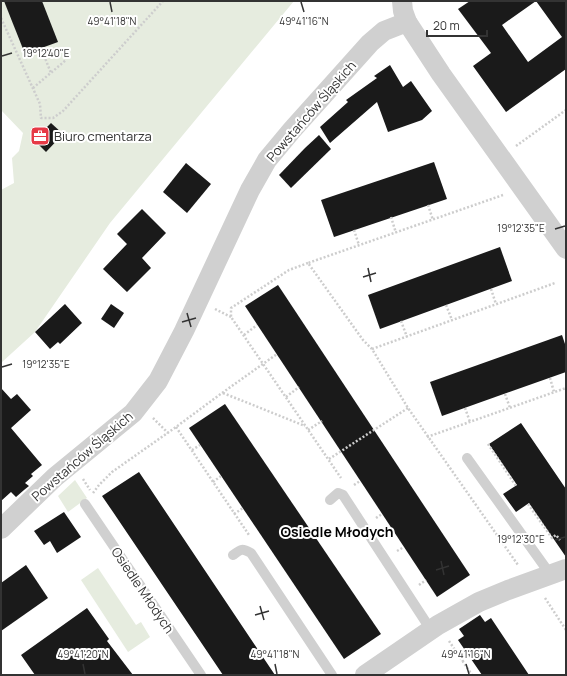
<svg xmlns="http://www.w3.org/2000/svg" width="567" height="676" viewBox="0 0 567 676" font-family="Manrope,sans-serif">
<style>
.green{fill:#e6ecdf}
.building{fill:#1a1a1a;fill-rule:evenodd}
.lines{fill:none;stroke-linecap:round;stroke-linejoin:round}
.path{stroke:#cdcdcd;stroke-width:2.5;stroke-dasharray:2 2;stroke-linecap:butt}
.lane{stroke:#d0d0d0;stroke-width:10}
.street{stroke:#d0d0d0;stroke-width:20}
.ticks{fill:none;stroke:#333;stroke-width:1.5}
.labels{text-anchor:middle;stroke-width:4;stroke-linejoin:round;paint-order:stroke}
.street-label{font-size:13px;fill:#333;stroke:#fff}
.poi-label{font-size:13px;fill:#333;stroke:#fff;text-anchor:start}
.neighbourhood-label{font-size:14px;font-weight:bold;fill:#000;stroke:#fff}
.ticks-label{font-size:10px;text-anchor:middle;fill:#333;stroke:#fff;stroke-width:4;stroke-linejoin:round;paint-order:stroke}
</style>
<rect width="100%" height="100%" fill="#fff"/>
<g class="green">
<polygon points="1,1 294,1 110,223 35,332 1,363 1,190 14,183 12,158 19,151 23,133 1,110"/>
<polygon points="75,480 87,498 68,512 58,496"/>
<polygon points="98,568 136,625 141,622 150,637 128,652 81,580"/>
</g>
<g class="building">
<polygon points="4,1 42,1 58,42 25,54"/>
<path d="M470,1H566V69L506,112L473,66L491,53L458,9ZM536,1L562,37L528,62L502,25Z"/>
<polygon points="390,65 403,87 411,81 432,111 422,120 388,132 377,102 330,143 320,127 348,102 346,100 377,78 374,76"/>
<polygon points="51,123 63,134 46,152 34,140"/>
<polygon points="319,135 331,149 291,188 279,175 305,148"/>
<polygon points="434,162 447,199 334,237 321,200"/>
<polygon points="186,163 211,184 187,213 163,192"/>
<polygon points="142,209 166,233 142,258 151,268 127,292 103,269 127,244 117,234"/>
<polygon points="500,247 512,281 380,329 368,295"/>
<polygon points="278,285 470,575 437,597 245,306"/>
<polygon points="65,304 82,323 60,344 58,342 50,349 35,332"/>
<polygon points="111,304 124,313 114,328 101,319"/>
<polygon points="562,335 566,347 566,372 442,416 430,382"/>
<polygon points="1,388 11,399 17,394 31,410 11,428 42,465 31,474 33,476 25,483 29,486 24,490 16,497 11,492 1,501"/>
<polygon points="225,404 381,634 344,659 189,428"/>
<polygon points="521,423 566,489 566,557 529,503 516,512 503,494 517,485 489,444"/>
<polygon points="139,472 275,675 223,675 113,512 102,496"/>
<polygon points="64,512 81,537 57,553 50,541 44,545 34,531"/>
<polygon points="26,565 48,598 1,631 1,583"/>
<polygon points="87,608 109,639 107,641 133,675 35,675 21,655"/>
<polygon points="480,615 485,622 491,618 529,675 482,675 458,640 464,636 459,629"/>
</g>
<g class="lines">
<g class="path">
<polyline points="1,18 40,104 41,118 53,118 63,111 163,1"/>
<polyline points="41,48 51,73"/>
<polyline points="33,88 66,60"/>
<polyline points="516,146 566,110"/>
<polyline points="503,195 308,263 363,340 372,349 408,408 518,565"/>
<polyline points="428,205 433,220"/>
<polyline points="391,217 396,233"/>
<polyline points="354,230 359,245"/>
<polyline points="308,263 289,270 231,308 231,317 341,478"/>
<polyline points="491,289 496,304"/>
<polyline points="446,305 452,320"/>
<polyline points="215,309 231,317"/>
<polyline points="401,321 407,337"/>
<polyline points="244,335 257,325"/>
<polyline points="372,349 555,283"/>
<polyline points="550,378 554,392"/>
<polyline points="223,393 305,426"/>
<polyline points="505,394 510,408"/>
<polyline points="286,397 299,387"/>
<polyline points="465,408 470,422"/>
<polyline points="153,418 168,433"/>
<polyline points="176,427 249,535"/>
<polyline points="308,430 322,421"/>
<polyline points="427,437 566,388"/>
<polyline points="488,444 516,486"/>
<polyline points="192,450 200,445"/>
<polyline points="329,459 408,408"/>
<polyline points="83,479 90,490"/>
<polyline points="213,482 221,476"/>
<polyline points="354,485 360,481"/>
<polyline points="93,493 99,485 112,472 176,427 222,393 277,354"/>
<polyline points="528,504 552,538 556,535 560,540"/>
<polyline points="234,514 243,508"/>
<polyline points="376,518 382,514"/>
<polyline points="397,551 404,547"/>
<polyline points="419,585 426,580"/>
<polyline points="545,598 566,630"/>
<polyline points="449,641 472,675"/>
<polyline points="462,661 469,656"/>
</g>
<g class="lane">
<polyline points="467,458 550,574"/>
<polyline points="330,500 338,493 343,495 431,630"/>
<polyline points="85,504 201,675"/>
<path d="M233,555C241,549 242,548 251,553L332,675"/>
</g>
<g class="street">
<polyline points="402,1 403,11 407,22 441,74 566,249"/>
<polyline points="1,529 55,477 133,413 158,381 184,331 250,190 267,160 292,130 370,43 384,31 407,22"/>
<polyline points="365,675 438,625 479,602 508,590 566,569"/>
</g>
</g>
<path class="ticks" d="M110,2L112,12M301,2L304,12M2,56L12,53M555,229L565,226M368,268L371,282M363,277L376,273M187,313L191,327M182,322L196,318M2,367L12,364M555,540L565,537M441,561L444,575M436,570L449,566M260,606L264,620M255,615L269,611M83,664L85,674M275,664L277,674M466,664L469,674"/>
<defs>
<symbol id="office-square" viewBox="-11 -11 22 22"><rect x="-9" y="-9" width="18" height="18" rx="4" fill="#e63946" stroke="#fff"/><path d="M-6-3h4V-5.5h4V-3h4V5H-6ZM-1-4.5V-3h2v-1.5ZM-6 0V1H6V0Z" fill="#fff"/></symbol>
</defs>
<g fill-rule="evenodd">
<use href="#office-square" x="29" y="125" width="22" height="22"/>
</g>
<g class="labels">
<g class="street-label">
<text transform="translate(311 111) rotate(-49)" y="5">Powstańców Śląskich</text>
<text transform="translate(82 456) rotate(-41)" y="5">Powstańców Śląskich</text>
<text transform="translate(143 590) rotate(56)" y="5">Osiedle Młodych</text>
</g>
<g class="poi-label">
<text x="54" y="141">Biuro cmentarza</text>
</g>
<g class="neighbourhood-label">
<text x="337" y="537">Osiedle Młodych</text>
</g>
</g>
<g class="ticks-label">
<text x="112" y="25">49°41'18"N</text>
<text x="304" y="25">49°41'16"N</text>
<text x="46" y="57">19°12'40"E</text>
<text x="521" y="232">19°12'35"E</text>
<text x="46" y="368">19°12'35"E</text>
<text x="521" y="543">19°12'30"E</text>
<text x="83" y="658">49°41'20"N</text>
<text x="275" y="658">49°41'18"N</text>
<text x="466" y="658">49°41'16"N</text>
</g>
<rect width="567" height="676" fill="none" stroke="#333333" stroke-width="4"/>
<path d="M427 30v6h60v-6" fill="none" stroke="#333333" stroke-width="2"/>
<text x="433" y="30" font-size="12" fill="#333333" stroke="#ffffff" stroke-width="3" paint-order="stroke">20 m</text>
</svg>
